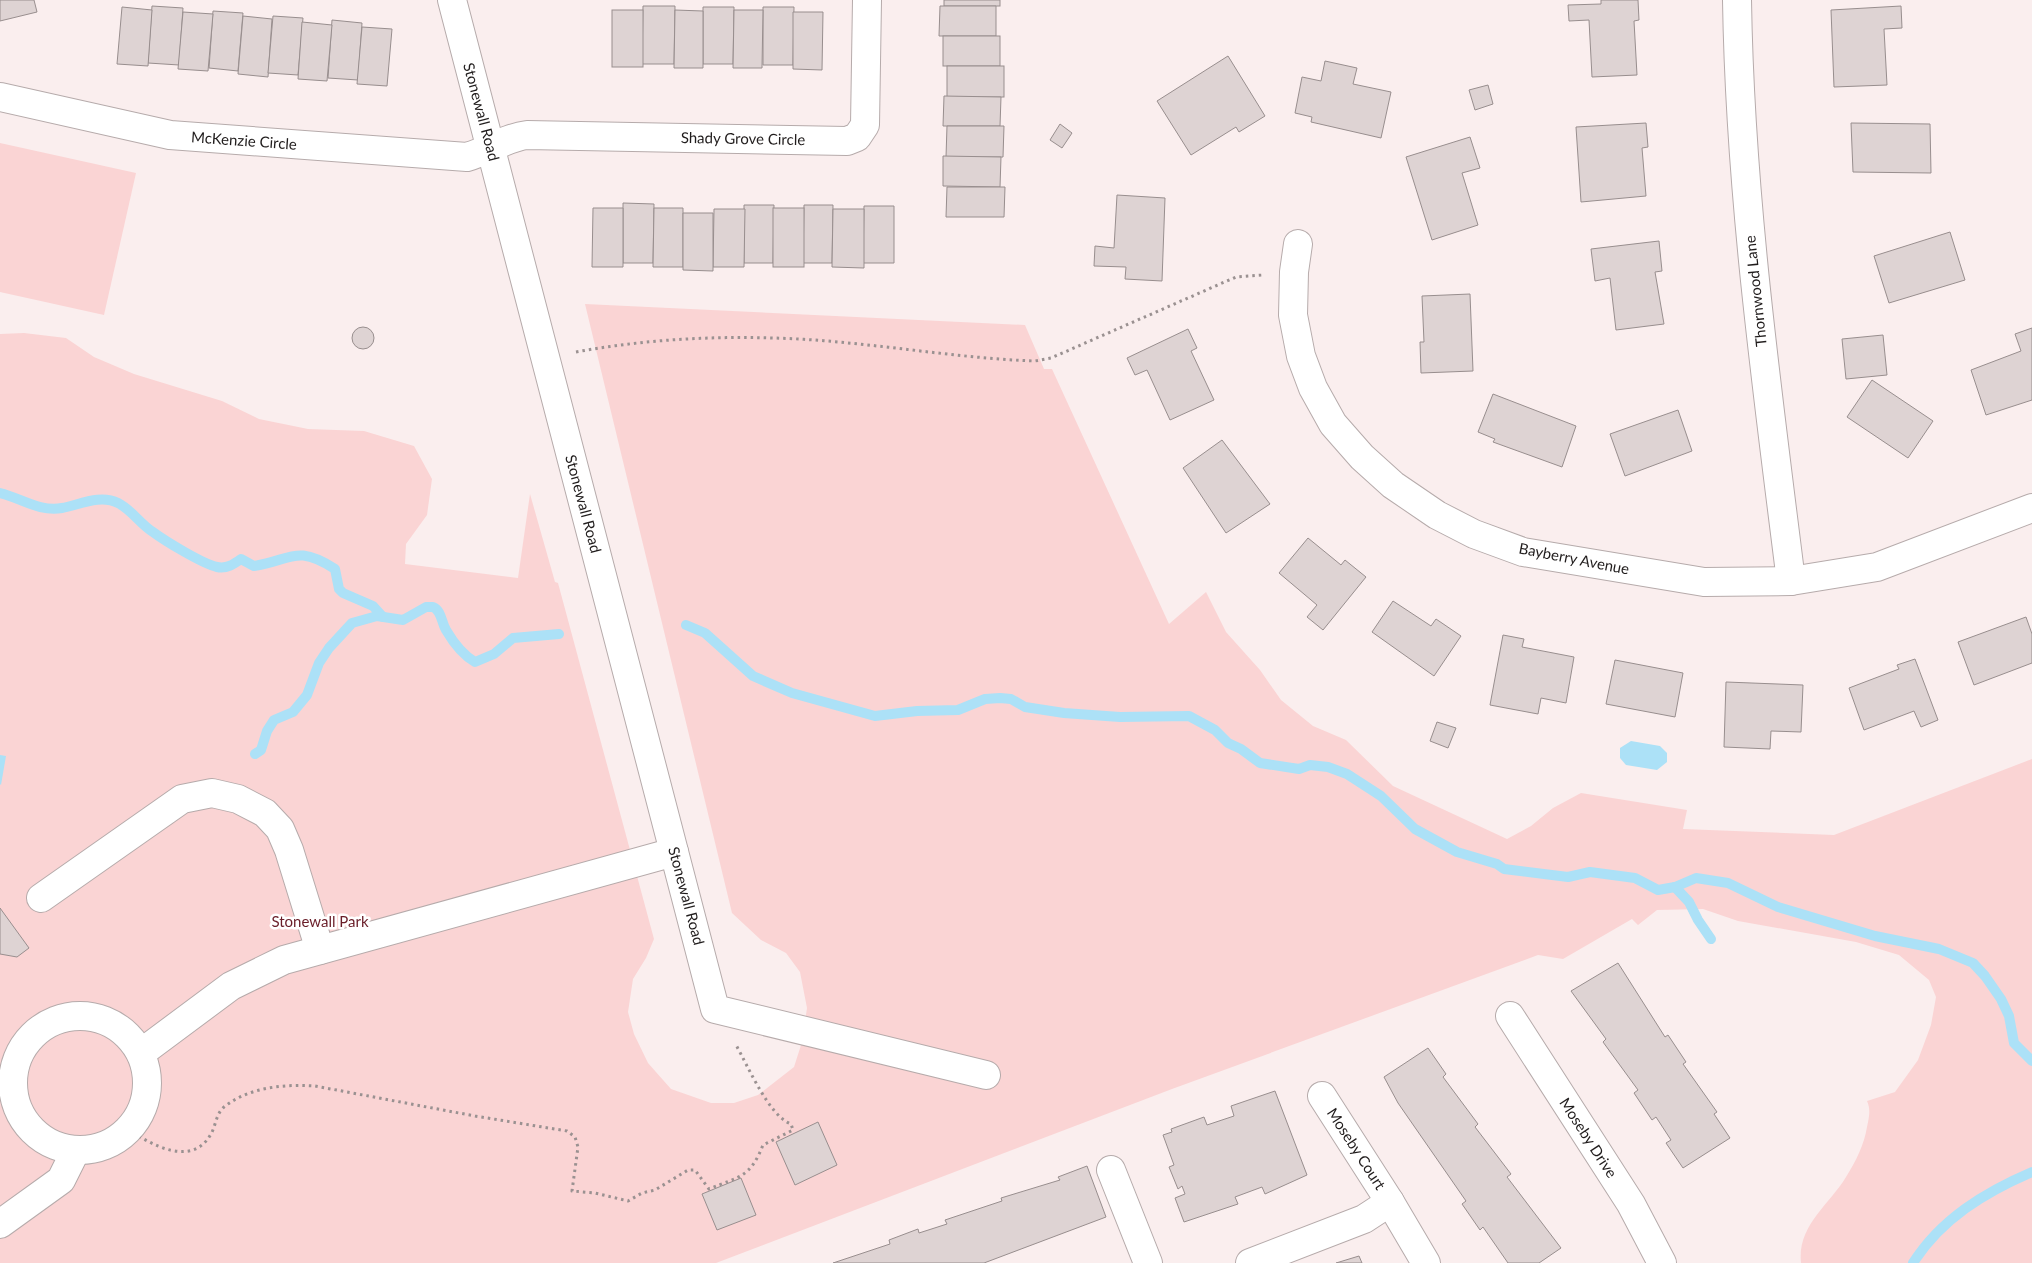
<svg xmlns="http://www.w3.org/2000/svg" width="2032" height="1263" viewBox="0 0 2032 1263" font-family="Lato,sans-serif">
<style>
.green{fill:#fad4d4}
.water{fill:#ace1f7}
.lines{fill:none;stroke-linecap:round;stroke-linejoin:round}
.stream{stroke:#ace1f7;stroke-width:10}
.building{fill:#ded3d3;stroke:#988e8e}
.minor-casing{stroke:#b6abab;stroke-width:30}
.path{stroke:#9a9191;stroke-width:3;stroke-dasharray:2.5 4;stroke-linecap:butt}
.minor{stroke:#fff;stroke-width:28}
.labels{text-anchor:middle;stroke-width:5;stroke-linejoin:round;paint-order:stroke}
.street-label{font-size:15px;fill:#201c1c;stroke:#fff}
.park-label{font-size:15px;fill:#691d28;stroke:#fff}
</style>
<rect width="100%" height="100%" fill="#faeeee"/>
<g class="green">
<polygon points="0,143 136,173 104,315 0,292"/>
<path d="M585,304L1025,325L1044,369H1052L1169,624L1206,592L1226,632L1260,670L1281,700L1313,726L1346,740L1393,786L1507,839L1531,826L1553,808L1581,793L1687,810L1683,829L1834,835L2032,759V1263H1801C1797,1226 1829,1205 1846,1177C1856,1161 1864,1145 1867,1127C1869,1117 1871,1110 1867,1101L1895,1092L1918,1060L1931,1025L1936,997L1929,980L1899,955L1856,942L1738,921L1703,909L1657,910L1638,925L1632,919L1563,959L1538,955L1172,1089L716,1263H0V334L24,333L66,338L94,357L134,374L222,401L259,419L308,429L364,431L414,446L432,479L427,515L406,544L405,564L518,578L530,494L555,582L558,583L654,939L646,958L633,979L628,1012L634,1034L648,1063L671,1089L711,1103H734L758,1095L794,1067L802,1042L807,1008L800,972L786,953L761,940L732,913Z"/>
</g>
<g class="water">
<polygon points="1631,741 1660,746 1667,753 1667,762 1657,770 1626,765 1620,758 1620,748"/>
<polygon points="0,755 6,756 1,785 0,784"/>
</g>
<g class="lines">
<g class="stream">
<path d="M0,493C21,498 39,512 62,508C79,505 100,494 118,503C132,510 140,524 153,532C165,541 203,564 217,567C227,569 234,564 241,559L254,566C292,560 296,544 335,569L339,589L343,593L373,606L383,617"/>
<polyline points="686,625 705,633 753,676 792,693 875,716 917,711 958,710 985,699 1000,698 1011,699 1025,707 1064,713 1120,717 1189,716 1215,730 1228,743 1241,749 1260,763 1299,769 1310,765 1328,767 1347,774 1381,796 1415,829 1457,852 1497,864 1504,869 1568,877 1590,872 1635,878 1658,890 1675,887 1696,878 1728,883 1778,907 1875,936 1939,949 1973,963 1985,976 2001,999 2009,1016 2014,1043 2032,1061"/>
<path d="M255,754L261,750L267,731L274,720L293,712L307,695L319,663L329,648L352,623L377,616L403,620L426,607H433C442,611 441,622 446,630C453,642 463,655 475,662L494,654L513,638L559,634"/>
<polyline points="1675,887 1689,902 1698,920 1711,939"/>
<path d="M1913,1263C1941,1219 1985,1192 2032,1172"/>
</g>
</g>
<g class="building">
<polygon points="0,0 34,0 37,12 0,21"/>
<rect x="944" y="0" width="56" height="6"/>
<polygon points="1601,0 1638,0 1639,20 1634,21 1637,75 1592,77 1589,20 1569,21 1568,5 1601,4"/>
<polygon points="152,6 183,8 179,65 148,63"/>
<polygon points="643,6 675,6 674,64 642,64"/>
<polygon points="940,6 996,6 996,36 939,36"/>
<polygon points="1901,6 1902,28 1884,29 1887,85 1834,87 1831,10"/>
<polygon points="122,7 152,10 148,66 117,64"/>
<polygon points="703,7 734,7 733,64 703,64"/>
<polygon points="763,7 794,7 793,65 763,65"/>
<rect x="612" y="10" width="31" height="57"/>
<polygon points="675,10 703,11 703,68 674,68"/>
<polygon points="734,10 763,10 762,68 733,68"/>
<polygon points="213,11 243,13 238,71 209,68"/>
<polygon points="183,12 213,14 208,71 178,69"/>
<polygon points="793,12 823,12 822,70 793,69"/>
<polygon points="243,16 272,19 268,77 238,74"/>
<polygon points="273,16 303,18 298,75 268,73"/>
<polygon points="332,20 362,23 358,80 328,78"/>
<polygon points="302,22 332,25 327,81 298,79"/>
<polygon points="362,27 392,29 387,86 357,84"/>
<rect x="943" y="36" width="57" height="30"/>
<polygon points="1228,56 1265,116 1239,132 1236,127 1191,155 1157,101"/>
<polygon points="1325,61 1357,68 1353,84 1391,92 1381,138 1311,122 1312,117 1295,113 1302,77 1321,81"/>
<rect x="947" y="66" width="57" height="31"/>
<polygon points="1488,85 1493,104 1475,110 1469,90"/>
<polygon points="944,96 1001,97 1000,126 943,126"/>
<polygon points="1646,123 1648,147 1642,148 1646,196 1581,202 1576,127"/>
<polygon points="1851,123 1930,124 1931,173 1853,172"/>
<polygon points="1060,124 1072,133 1062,148 1050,140"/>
<polygon points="947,126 1004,126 1003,157 946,157"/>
<polygon points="1470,137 1480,168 1462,173 1478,225 1432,240 1406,157"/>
<polygon points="943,156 1001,157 1000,187 943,186"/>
<polygon points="947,187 1005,187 1004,217 946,217"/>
<polygon points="1117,195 1165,198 1162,281 1125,279 1126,267 1094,266 1095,246 1114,248"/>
<polygon points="623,203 654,204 653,263 623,263"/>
<polygon points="744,205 774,205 773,263 744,263"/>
<polygon points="804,205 833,205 832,263 803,263"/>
<polygon points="864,206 894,206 894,263 863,263"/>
<polygon points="593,208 623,208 623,267 592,267"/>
<polygon points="654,208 683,208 683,267 653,267"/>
<rect x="773" y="208" width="31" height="59"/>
<polygon points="714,209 745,209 744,267 713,267"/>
<polygon points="833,209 864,209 864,268 832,267"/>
<polygon points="683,213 713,213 713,271 683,270"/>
<polygon points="1950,232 1965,280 1889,303 1874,256"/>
<polygon points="1659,241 1662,271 1655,272 1664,324 1616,330 1610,278 1595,281 1591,249"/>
<polygon points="1470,294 1473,371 1421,373 1420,342 1424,342 1422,296"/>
<circle cx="363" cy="338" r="11"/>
<polygon points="2032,328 2032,400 1986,415 1971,370 2021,351 2015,334"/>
<polygon points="1188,329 1197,348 1191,351 1214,400 1170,420 1147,370 1135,375 1127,358"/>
<polygon points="1883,335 1887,375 1846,379 1842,339"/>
<polygon points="1872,380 1933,421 1908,458 1847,417"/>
<polygon points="1493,394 1576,426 1562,467 1493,442 1495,439 1478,432"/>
<polygon points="1678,410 1692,451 1625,476 1610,434"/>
<polygon points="1222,440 1270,504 1226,533 1183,468"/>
<polygon points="1308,538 1341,565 1345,560 1366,577 1323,630 1307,617 1317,605 1279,573"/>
<polygon points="1393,601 1431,626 1436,619 1461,636 1434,676 1372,632"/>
<polygon points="2026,617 2032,634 2032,663 1974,685 1958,642"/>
<polygon points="1503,635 1524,639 1522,647 1574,657 1566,703 1541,698 1538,714 1490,705"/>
<polygon points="1915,659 1938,720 1921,727 1914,711 1864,730 1849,688 1899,669 1897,665"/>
<polygon points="1615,660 1683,673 1675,717 1606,704"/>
<polygon points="1726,682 1803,685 1801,732 1771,731 1770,749 1724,747"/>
<polygon points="1437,722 1456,728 1448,748 1430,741"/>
<polygon points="0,908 29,948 17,957 0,954"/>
<polygon points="1618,963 1665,1037 1668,1035 1686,1062 1683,1064 1717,1112 1714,1114 1730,1138 1683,1168 1666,1143 1671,1140 1656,1117 1652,1120 1634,1093 1638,1090 1603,1042 1606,1039 1571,991"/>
<polygon points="1428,1048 1446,1074 1443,1077 1478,1124 1475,1127 1511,1174 1507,1177 1561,1248 1539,1263 1508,1263 1483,1227 1480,1230 1462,1204 1466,1201 1398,1103 1384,1077"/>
<polygon points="1275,1091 1307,1175 1265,1194 1262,1187 1235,1197 1238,1204 1184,1222 1175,1198 1185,1194 1182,1186 1178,1189 1169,1167 1174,1165 1163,1135 1172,1132 1171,1129 1204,1117 1207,1125 1234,1116 1231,1106"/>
<polygon points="818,1122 837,1165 795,1185 776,1142"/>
<polygon points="1087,1166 1106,1217 984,1263 833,1263 890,1244 889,1240 918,1229 919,1233 947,1224 945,1220 1002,1201 1001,1198 1060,1180 1058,1177"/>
<polygon points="741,1178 756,1215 717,1230 702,1194"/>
<polygon points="1359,1256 1362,1263 1336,1263"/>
</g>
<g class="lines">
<defs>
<g id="minor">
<polyline points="452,0 715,1009 986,1075"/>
<path d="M1737,0C1740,195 1767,388 1791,581"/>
<path d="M0,97L170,135L467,157C488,151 505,138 527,135L847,141L857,137L865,125L867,0"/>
<polyline points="1298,244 1294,272 1293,315 1301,356 1313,388 1333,424 1362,457 1393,485 1437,515 1474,534 1523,552 1704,582 1791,581 1877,567 2032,508"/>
<polyline points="41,898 182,799 212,793 238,799 265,813 280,829 289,850 320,950"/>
<polyline points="1510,1016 1631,1204 1662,1263"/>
<circle cx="80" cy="1083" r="67"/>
<polyline points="141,1053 231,986 284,960 674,852"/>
<polyline points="1322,1096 1390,1202 1426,1263"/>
<polyline points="1111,1170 1148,1263"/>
<polyline points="0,1224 61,1180 76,1150"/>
<polyline points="1250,1263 1364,1219 1390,1202"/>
</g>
</defs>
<use href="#minor" class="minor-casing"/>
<g class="path">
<path d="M576,352C641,340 707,336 773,338C861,340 948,358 1035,361L1051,358L1236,277L1263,275"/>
<path d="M128,1129C151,1145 192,1168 211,1134C216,1125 216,1114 224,1107C249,1087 284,1084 315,1086L475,1116L567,1131L575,1137L578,1147L572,1191L595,1193L628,1201L642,1193L655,1190L688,1170H695L709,1189C740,1176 750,1178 763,1145L793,1130L791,1124C769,1116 748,1066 736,1045"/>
</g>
<use href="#minor" class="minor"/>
</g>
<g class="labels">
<g class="street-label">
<text transform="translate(481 112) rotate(75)" y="5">Stonewall Road</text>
<text transform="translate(743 139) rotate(1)" y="5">Shady Grove Circle</text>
<text transform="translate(244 141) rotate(4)" y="5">McKenzie Circle</text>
<text transform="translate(1756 291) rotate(-96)" y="5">Thornwood Lane</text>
<text transform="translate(583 504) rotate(75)" y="5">Stonewall Road</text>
<text transform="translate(1574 559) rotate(11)" y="5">Bayberry Avenue</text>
<text transform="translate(686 896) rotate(75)" y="5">Stonewall Road</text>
<text transform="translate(1588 1138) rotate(57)" y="5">Moseby Drive</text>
<text transform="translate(1356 1149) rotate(57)" y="5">Moseby Court</text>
</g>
<g class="park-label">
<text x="320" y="927">Stonewall Park</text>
</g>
</g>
</svg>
